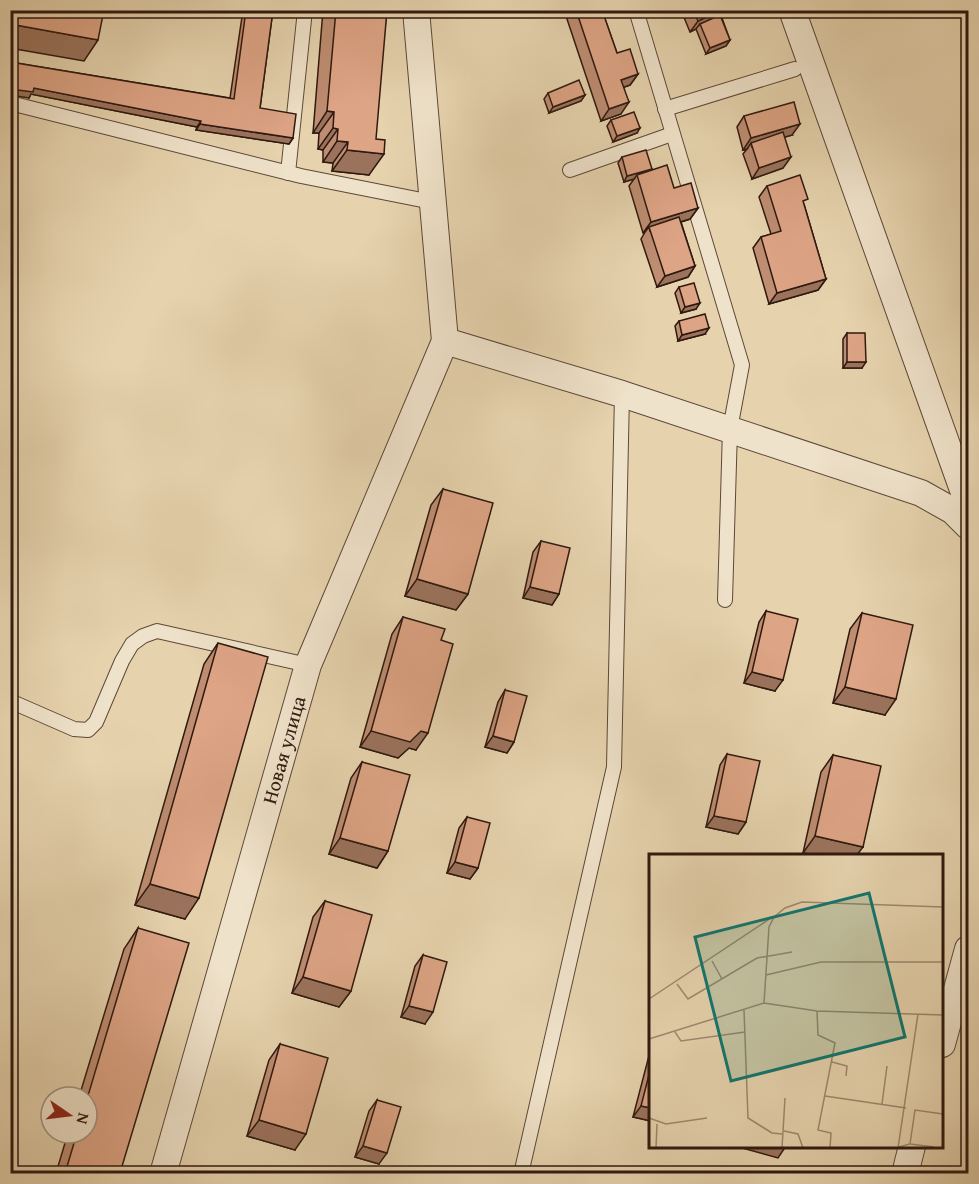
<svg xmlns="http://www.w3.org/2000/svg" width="979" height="1184" viewBox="0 0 979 1184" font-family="'Gentium Book Plus',serif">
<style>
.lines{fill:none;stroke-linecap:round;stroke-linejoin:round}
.service-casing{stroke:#5d4837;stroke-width:16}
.minor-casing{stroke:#5d4837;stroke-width:28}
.service{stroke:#efe2ca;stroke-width:14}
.minor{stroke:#efe2ca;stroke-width:26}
.wall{fill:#be8d72;stroke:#2f190f;stroke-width:1.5}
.shaded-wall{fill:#9b735d;stroke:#2f190f;stroke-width:1.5}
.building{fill:#dda485;stroke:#2f190f;stroke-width:1.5}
.labels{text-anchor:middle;stroke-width:4.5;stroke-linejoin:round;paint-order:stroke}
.street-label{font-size:20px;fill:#2f190f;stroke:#efe2ca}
.inset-road{fill:none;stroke:#9d896e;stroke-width:1.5}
.view{fill:#0f766e;fill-opacity:0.15;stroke:#0f766e;stroke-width:3}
.inset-edge{fill:none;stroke:#2f190f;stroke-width:3}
</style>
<rect width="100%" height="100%" fill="#e6d3ae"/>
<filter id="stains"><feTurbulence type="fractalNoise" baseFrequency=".00333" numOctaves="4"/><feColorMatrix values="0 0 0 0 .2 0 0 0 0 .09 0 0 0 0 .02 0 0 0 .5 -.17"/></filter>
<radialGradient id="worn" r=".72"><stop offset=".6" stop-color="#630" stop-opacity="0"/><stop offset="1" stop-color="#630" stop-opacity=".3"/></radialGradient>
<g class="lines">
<defs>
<g id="service">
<polyline points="636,10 742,365 730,429 725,600"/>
<polyline points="10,103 301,176 432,202"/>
<polyline points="665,109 795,69"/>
<polyline points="570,170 672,134"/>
<polyline points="288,173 305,10"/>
<polyline points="10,701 74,729 88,730 96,722 122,661 132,644 143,636 157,631 308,665"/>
<polyline points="521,1174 614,767 622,394"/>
</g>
<g id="minor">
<polyline points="792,10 968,504"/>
<polyline points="445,341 622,394 921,493 953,511 968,526"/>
<polyline points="942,1044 968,949"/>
<path id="s1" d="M163,1174L308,665L445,341L416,10"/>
<polyline points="905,1174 912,1146"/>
</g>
</defs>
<use href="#service" class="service-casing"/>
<use href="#minor" class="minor-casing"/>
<use href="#service" class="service"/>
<use href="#minor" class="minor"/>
</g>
<g class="wall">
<polygon points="243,10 273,10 260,108 293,138 289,144 196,130 197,127 31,94 29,98 10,62 230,98"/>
<polygon points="323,10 387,10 369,175 332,171 333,163 323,162 323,150 318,149 319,133 313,133"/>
<polygon points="564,10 602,10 617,53 638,74 630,85 624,87 621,114 601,121"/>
<polygon points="681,10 727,10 722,18 730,40 726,46 706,54 696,29 690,32"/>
<polygon points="548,93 585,95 581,101 549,113 544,99"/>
<polygon points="744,116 792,135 784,137 783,168 752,179 743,154 747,149 743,150 737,127"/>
<polygon points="611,120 637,133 613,142 607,126"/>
<polygon points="622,157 652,169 698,208 690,219 681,222 695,266 688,277 657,287 641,239 645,232 643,233 629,186 634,179 624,182 618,163"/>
<polygon points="767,186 804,204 826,279 818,290 769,304 753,248 761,237 771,234 759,197"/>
<polygon points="679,287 696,309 681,313 675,293"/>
<polygon points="679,321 705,334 678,341 675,326"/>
<polygon points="847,333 862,368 843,368 843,339"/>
<polygon points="443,489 468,594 456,610 405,596 431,505"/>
<polygon points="541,541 559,594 552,605 523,598 533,552"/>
<polygon points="766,611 775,691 744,683 759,622"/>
<polygon points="862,613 885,715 833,703 850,629"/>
<polygon points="403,617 441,640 416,750 409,748 398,758 360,747 392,634"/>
<polygon points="218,643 185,919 135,905 204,664"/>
<polygon points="505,690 514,742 507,753 485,747 498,702"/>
<polygon points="727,754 746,822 738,834 706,827 720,765"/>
<polygon points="833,755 863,847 803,853 821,772"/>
<polygon points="362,762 388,851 377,868 329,854 351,778"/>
<polygon points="467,817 478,868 470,879 447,873 459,828"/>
<polygon points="325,901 351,991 339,1007 292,993 313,917"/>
<polygon points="138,928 120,1173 56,1173 68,1133 87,1133 87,1097 79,1097 124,949"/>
<polygon points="423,955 425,1024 401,1017 415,966"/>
<polygon points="280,1044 295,1150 247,1136 269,1060"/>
<polygon points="651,1048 651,1121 633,1117"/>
<polygon points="377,1100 379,1164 355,1157 369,1111"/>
</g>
<g class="shaded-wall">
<polygon points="721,10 727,10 722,18 700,24 696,29 690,32 698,21"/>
<polygon points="10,24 98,40 84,61 10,48"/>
<polygon points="730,40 726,46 706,54 710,48"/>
<polygon points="638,74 630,85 613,91 621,80"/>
<polygon points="34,88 201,121 197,127 31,94 29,98 10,95 10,89"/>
<polygon points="585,95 581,101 549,113 553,107"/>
<polygon points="629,102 621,114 601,121 609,109"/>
<polygon points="327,111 334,112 319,133 313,133"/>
<polygon points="200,124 293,138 289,144 196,130"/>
<polygon points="800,124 792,135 752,147 751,143 747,149 743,150 751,138"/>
<polygon points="333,128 338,129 323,150 318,149"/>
<polygon points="640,128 637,133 613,142 617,136"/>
<polygon points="337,141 348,142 333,163 323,162"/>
<polygon points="347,150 384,154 369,175 332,171"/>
<polygon points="791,157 783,168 752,179 759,168"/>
<polygon points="652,169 637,175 634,179 624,182 627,176"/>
<polygon points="698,208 690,219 650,231 649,227 645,232 643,233 651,222"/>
<polygon points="695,266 688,277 657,287 665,276"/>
<polygon points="826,279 818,290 769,304 777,293"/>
<polygon points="700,303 696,309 681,313 685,307"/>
<polygon points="709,328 705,334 678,341 682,335"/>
<polygon points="847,362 866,362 862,368 843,368"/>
<polygon points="417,579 468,594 456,610 405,596"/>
<polygon points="530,587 559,594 552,605 523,598"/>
<polygon points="752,672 783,680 775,691 744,683"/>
<polygon points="845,687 896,699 885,715 833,703"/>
<polygon points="371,731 421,731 428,733 416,750 409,748 398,758 360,747"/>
<polygon points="493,736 514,742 507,753 485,747"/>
<polygon points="714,816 746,822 738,834 706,827"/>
<polygon points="815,836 863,847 857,855 816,855 803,853"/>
<polygon points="340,838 388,851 377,868 329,854"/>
<polygon points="455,862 478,868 470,879 447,873"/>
<polygon points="150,884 199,898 185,919 135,905"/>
<polygon points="303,977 351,991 339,1007 292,993"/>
<polygon points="409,1006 433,1012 425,1024 401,1017"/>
<polygon points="641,1106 651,1108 651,1121 633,1117"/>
<polygon points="259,1120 306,1134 295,1150 247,1136"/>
<polygon points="363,1146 387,1153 379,1164 355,1157"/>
<polygon points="735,1146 786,1146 778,1158"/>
<polygon points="66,1170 77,1173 63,1173"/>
</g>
<g class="building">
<polygon points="10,10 104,10 98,40 10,24"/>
<polygon points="246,10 273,10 260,108 296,114 293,138 200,124 201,121 34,88 33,92 10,89 10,62 234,99"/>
<polygon points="336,10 387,10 376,139 385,140 384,154 347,150 348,142 337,141 338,129 333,128 334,112 327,111"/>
<polygon points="576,10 602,10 617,53 630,49 638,74 621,80 629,102 609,109"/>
<polygon points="693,10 721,10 698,21"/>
<polygon points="720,15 730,40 710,48 700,24"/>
<polygon points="579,80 585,95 553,107 548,93"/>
<polygon points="794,102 800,124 751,138 744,116"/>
<polygon points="634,112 640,128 617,136 611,120"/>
<polygon points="783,132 791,157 759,168 751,143"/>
<polygon points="646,150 652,169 627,176 622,157"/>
<polygon points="667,165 674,188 691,183 698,208 651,222 637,175"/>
<polygon points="800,175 808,199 803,201 826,279 777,293 761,237 781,231 767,186"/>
<polygon points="679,217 695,266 665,276 649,227"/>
<polygon points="694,283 700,303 685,307 679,287"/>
<polygon points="705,314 709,328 682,335 679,321"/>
<polygon points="847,333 865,333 866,362 847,362"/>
<polygon points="443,489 493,503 468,594 417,579"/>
<polygon points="541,541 570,548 559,594 530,587"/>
<polygon points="766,611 798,619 783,680 752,672"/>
<polygon points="862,613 913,625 896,699 845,687"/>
<polygon points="403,617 445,629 441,640 453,644 428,733 421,731 410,742 371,731"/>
<polygon points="218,643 268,657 199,898 150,884"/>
<polygon points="505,690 527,696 514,742 493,736"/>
<polygon points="727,754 760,761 746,822 714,816"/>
<polygon points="833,755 881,766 863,847 815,836"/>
<polygon points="362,762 410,775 388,851 340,838"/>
<polygon points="467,817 490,823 478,868 455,862"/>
<polygon points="325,901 372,915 351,991 303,977"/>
<polygon points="138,928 189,943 120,1173 77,1173 66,1170 77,1133 87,1133 87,1099"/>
<polygon points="423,955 447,962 433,1012 409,1006"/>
<polygon points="280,1044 328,1058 306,1134 259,1120"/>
<polygon points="651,1067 651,1108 641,1106"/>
<polygon points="377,1100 401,1107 387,1153 363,1146"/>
</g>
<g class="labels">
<g class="street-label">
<text dy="7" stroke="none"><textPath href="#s1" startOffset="441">Новая улица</textPath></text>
</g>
</g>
<g transform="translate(649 854)">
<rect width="294" height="294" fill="#e6d3ae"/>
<path class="inset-road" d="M63,107L73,125M117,121L172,108H294M28,130L39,145L108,104L143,98M0,145L122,64M115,149L120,73L125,63L136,54L153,48L294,53M95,156L99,264L123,279L133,280M168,157L169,181L186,189L169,276L182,279L181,294M26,178L32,187L96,178M0,185L115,149L168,157L294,161M183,208L198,212L197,222M176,242L257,254M233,250L238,212M0,264L17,270L58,264M135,277L149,280L154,294M261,290L285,293M250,293L261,290L266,256L294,260M7,294L8,270M133,294L136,244M249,294L269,160"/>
<path class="view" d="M220,39L256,183L82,227L46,83Z"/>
<rect width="294" height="294" class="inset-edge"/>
</g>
<rect width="979" height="1184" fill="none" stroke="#e6d3ae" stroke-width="36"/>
<rect x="12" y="12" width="955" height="1160" fill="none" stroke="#2f190f" stroke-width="3"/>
<rect x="18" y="18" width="943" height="1148" fill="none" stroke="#2f190f" stroke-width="1.5"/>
<g transform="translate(69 1115) rotate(104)"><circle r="28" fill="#efe2ca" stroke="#a2927f" stroke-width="1.5"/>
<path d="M0-4.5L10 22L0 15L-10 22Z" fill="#8f2418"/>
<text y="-9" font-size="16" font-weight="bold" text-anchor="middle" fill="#2f190f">N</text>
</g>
<rect width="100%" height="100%" filter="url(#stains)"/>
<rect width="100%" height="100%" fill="url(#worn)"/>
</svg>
